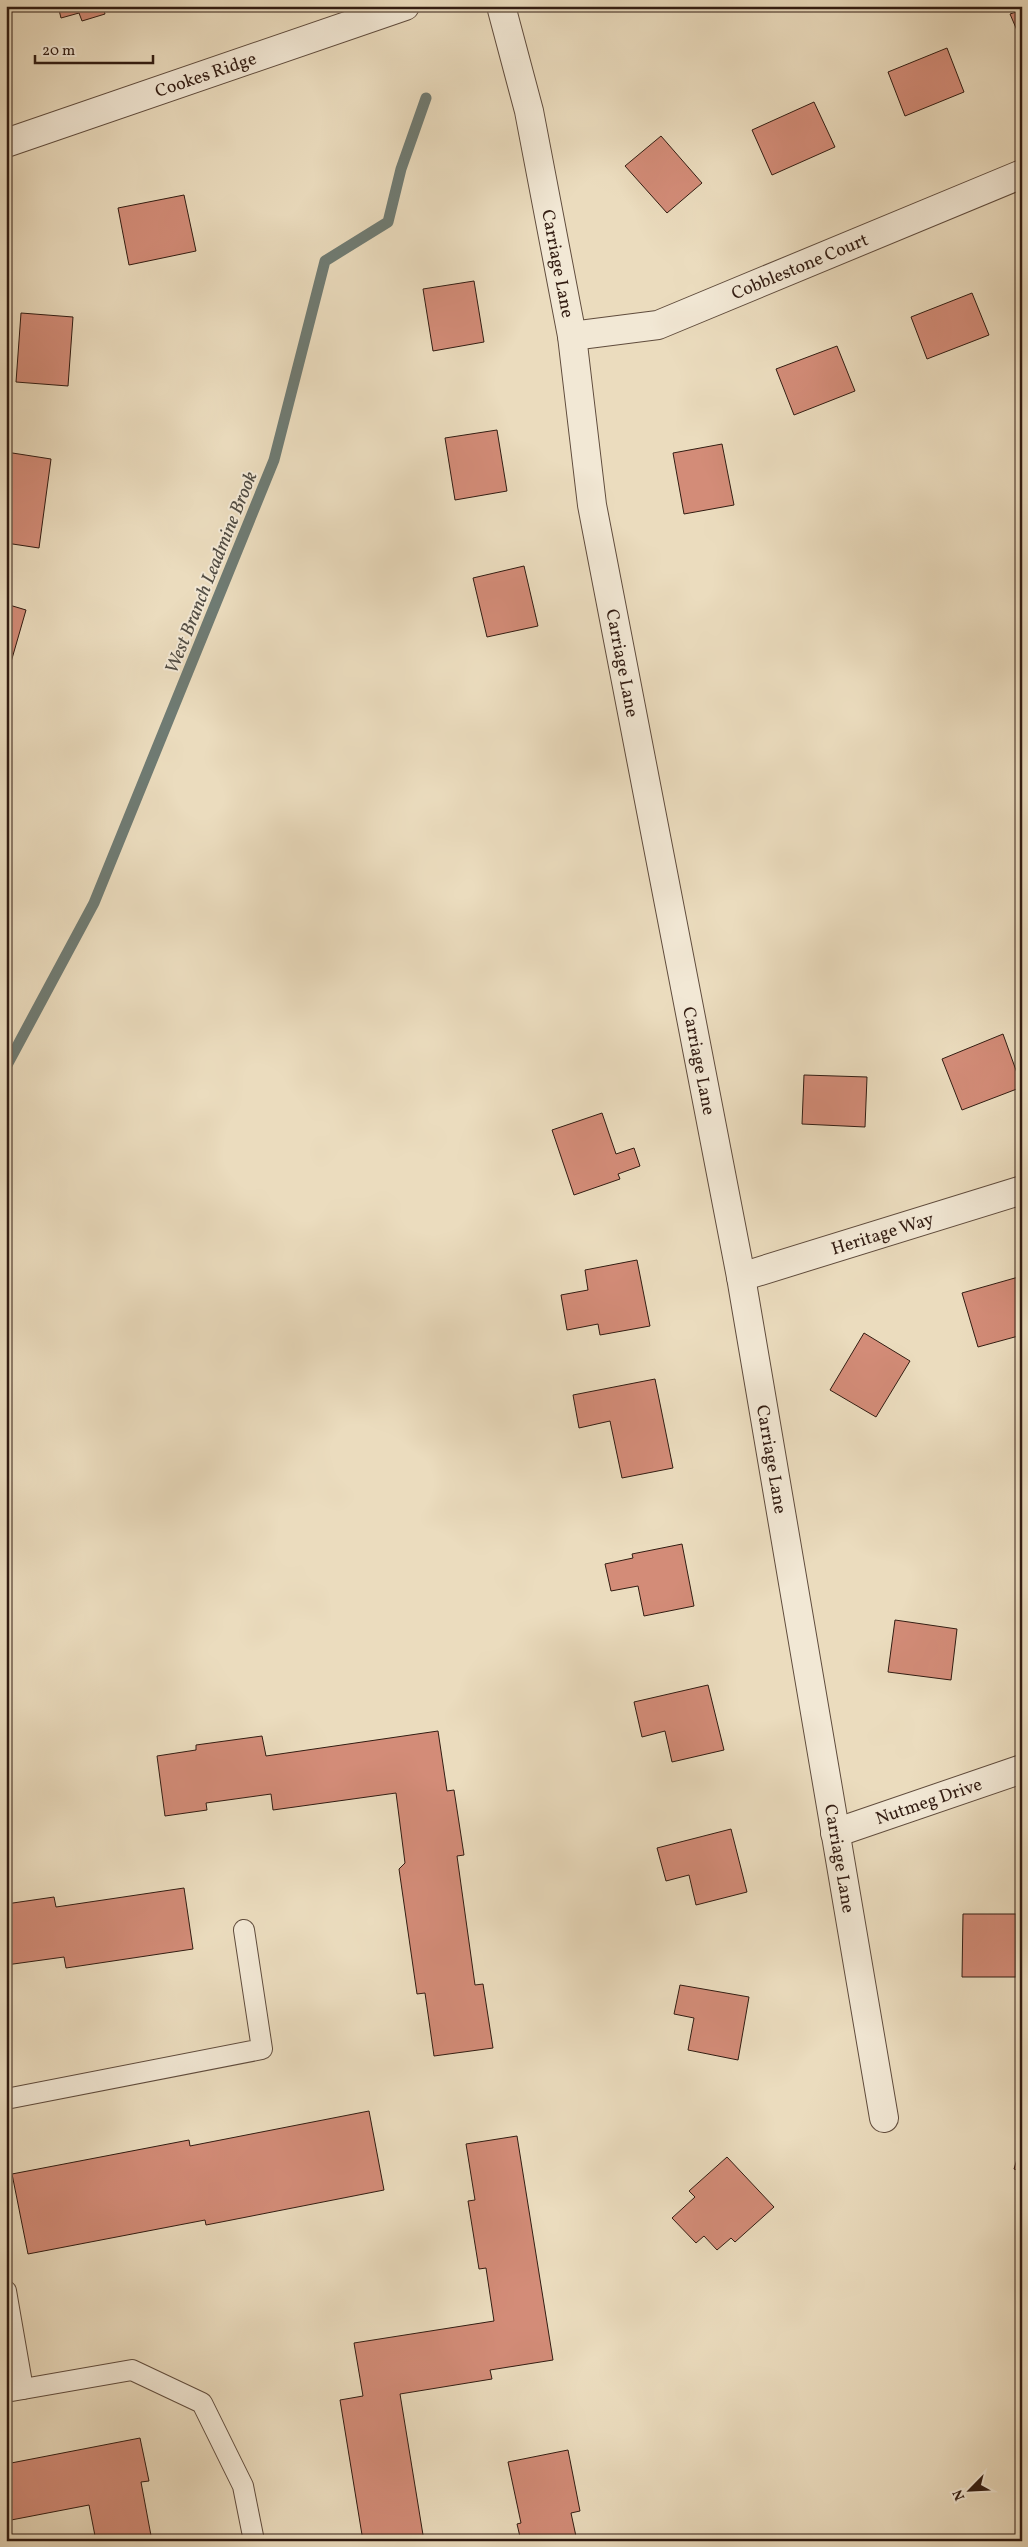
<svg xmlns="http://www.w3.org/2000/svg" width="1028" height="2547" viewBox="0 0 1028 2547" font-family="Vollkorn,serif">
<style>
.lines{fill:none;stroke-linecap:round;stroke-linejoin:round}
.stream{stroke:#6f7b73;stroke-width:11}
.building{fill:#d38c78;stroke:#321c12}
.lane-casing{stroke:#604c3d;stroke-width:22}
.street-casing{stroke:#604c3d;stroke-width:30}
.lane{stroke:#f2e8d5;stroke-width:20}
.street{stroke:#f2e8d5;stroke-width:28}
.labels{text-anchor:middle;stroke-width:4;stroke-linejoin:round;paint-order:stroke}
.street-label{font-size:18px;fill:#321c12;stroke:#f2e8d5}
.water-label{font-size:19px;font-style:italic;fill:#514c43;stroke:#f2e8d5}
</style>
<rect width="100%" height="100%" fill="#ebdcbe"/>
<filter id="stains"><feTurbulence type="fractalNoise" baseFrequency=".004" numOctaves="4"/><feColorMatrix values="0 0 0 0 .2 0 0 0 0 .09 0 0 0 0 .02 0 0 0 .5 -.17"/></filter>
<radialGradient id="worn" r=".72"><stop offset=".6" stop-color="#630" stop-opacity="0"/><stop offset="1" stop-color="#630" stop-opacity=".3"/></radialGradient>
<g class="lines">
<polyline class="stream" points="6,1067 94,903 274,460 325,261 388,222 401,169 426,98"/>
</g>
<g class="building">
<polygon points="58,6 106,6 103,7 105,14 82,21 79,13 61,18"/>
<polygon points="1022,10 1022,42 1010,14"/>
<polygon points="947,48 964,92 905,116 888,72"/>
<polygon points="814,102 835,147 772,175 752,130"/>
<polygon points="661,136 702,183 667,213 625,166"/>
<polygon points="184,195 196,251 129,265 118,208"/>
<polygon points="474,281 484,342 433,351 423,289"/>
<polygon points="972,293 989,335 927,359 911,317"/>
<polygon points="21,313 73,317 68,386 16,382"/>
<polygon points="837,346 855,391 794,415 776,369"/>
<polygon points="497,430 507,491 455,500 445,438"/>
<polygon points="722,444 734,505 684,514 673,453"/>
<polygon points="6,452 51,459 39,548 6,543"/>
<polygon points="524,566 538,626 487,637 473,578"/>
<polygon points="6,604 26,610 7,676 6,675"/>
<polygon points="1003,1034 1022,1087 962,1110 942,1059"/>
<polygon points="804,1075 867,1077 865,1127 802,1124"/>
<polygon points="602,1113 616,1154 634,1148 640,1166 618,1174 620,1179 574,1195 552,1130"/>
<polygon points="637,1260 650,1326 600,1335 598,1324 567,1330 561,1295 588,1290 585,1270"/>
<polygon points="1022,1276 1022,1335 978,1347 962,1293"/>
<polygon points="864,1333 910,1361 876,1417 830,1390"/>
<polygon points="655,1379 673,1468 622,1478 610,1421 579,1428 573,1395"/>
<polygon points="682,1544 694,1606 644,1616 638,1586 611,1591 605,1564 633,1558 632,1554"/>
<polygon points="895,1620 957,1629 951,1680 888,1672"/>
<polygon points="708,1685 724,1750 672,1762 665,1731 642,1737 634,1702"/>
<polygon points="438,1731 447,1791 454,1790 464,1855 457,1856 475,1985 483,1984 493,2048 434,2056 425,1993 417,1994 399,1869 405,1863 396,1793 273,1810 271,1794 206,1803 207,1810 165,1816 157,1756 196,1750 196,1745 262,1736 266,1756"/>
<polygon points="731,1829 747,1892 696,1905 689,1875 666,1881 657,1848"/>
<polygon points="184,1888 193,1949 66,1968 64,1957 6,1965 6,1904 54,1897 56,1907"/>
<polygon points="963,1914 1016,1914 1016,1977 962,1977"/>
<polygon points="680,1985 749,1997 738,2060 688,2050 694,2018 674,2014"/>
<polygon points="369,2111 384,2190 206,2225 205,2220 28,2254 12,2174 189,2140 190,2146"/>
<polygon points="517,2136 553,2360 490,2370 492,2379 400,2394 424,2541 363,2541 340,2400 363,2396 354,2343 494,2321 486,2268 479,2269 468,2201 475,2200 466,2144"/>
<polygon points="1022,2143 1022,2172 1014,2169"/>
<polygon points="727,2157 774,2207 735,2242 731,2238 717,2250 704,2236 696,2243 672,2218 695,2197 689,2191"/>
<polygon points="140,2438 149,2481 141,2482 152,2541 96,2541 89,2505 6,2521 6,2464"/>
<polygon points="568,2450 580,2511 571,2513 577,2541 521,2541 517,2524 521,2523 508,2462"/>
</g>
<g class="lines">
<defs>
<g id="lane">
<polyline points="6,2099 262,2049 244,1930"/>
<polyline points="6,2291 23,2389"/>
<polyline points="6,2392 132,2370 202,2403 243,2486 254,2541"/>
</g>
<g id="street">
<path id="s1" d="M501,6L529,111L572,336L592,505L741,1277L884,2118"/>
<path id="s2" d="M6,143L405,6"/>
<path id="s3" d="M572,336L658,325L1022,174"/>
<path id="s4" d="M741,1277L1022,1190"/>
<path id="s5" d="M835,1833L1022,1769"/>
</g>
</defs>
<use href="#lane" class="lane-casing"/>
<use href="#street" class="street-casing"/>
<use href="#lane" class="lane"/>
<use href="#street" class="street"/>
</g>
<g class="labels">
<g class="street-label">
<text dy="6" stroke="none"><textPath href="#s2" startOffset="211">Cookes Ridge</textPath></text>
<text dy="6" stroke="none"><textPath href="#s1" startOffset="264">Carriage Lane</textPath></text>
<text dy="6" stroke="none"><textPath href="#s3" startOffset="240">Cobblestone Court</textPath></text>
<text dy="6" stroke="none"><textPath href="#s1" startOffset="669">Carriage Lane</textPath></text>
<text dy="6" stroke="none"><textPath href="#s1" startOffset="1074">Carriage Lane</textPath></text>
<text dy="6" stroke="none"><textPath href="#s4" startOffset="148">Heritage Way</textPath></text>
<text dy="6" stroke="none"><textPath href="#s1" startOffset="1479">Carriage Lane</textPath></text>
<text dy="6" stroke="none"><textPath href="#s5" startOffset="99">Nutmeg Drive</textPath></text>
<text dy="6" stroke="none"><textPath href="#s1" startOffset="1884">Carriage Lane</textPath></text>
</g>
<g class="water-label">
<text transform="translate(210 572) rotate(-68)" y="7">West Branch Leadmine Brook</text>
</g>
</g>
<rect width="1028" height="2547" fill="none" stroke="#ebdcbe" stroke-width="25"/>
<rect x="8" y="8" width="1013" height="2532" fill="none" stroke="#321c12" stroke-width="2.5"/>
<rect x="12" y="12" width="1003" height="2522" fill="none" stroke="#321c12"/>
<g transform="translate(970 2490) rotate(246)" stroke="#f2e8d5" stroke-width="4" paint-order="stroke">
<path d="M0-4L9 19L0 12L-9 19Z" fill="#321c12"/>
<text y="-8" font-size="14" font-weight="bold" text-anchor="middle" fill="#321c12">N</text>
</g>
<path d="M35 55v8h118v-8" fill="none" stroke="#321c12" stroke-width="2.5"/>
<text x="42" y="55" font-size="15" fill="#321c12" stroke="#f2e8d5" stroke-width="4" paint-order="stroke">20 m</text>
<rect width="100%" height="100%" filter="url(#stains)"/>
<rect width="100%" height="100%" fill="url(#worn)"/>
</svg>
